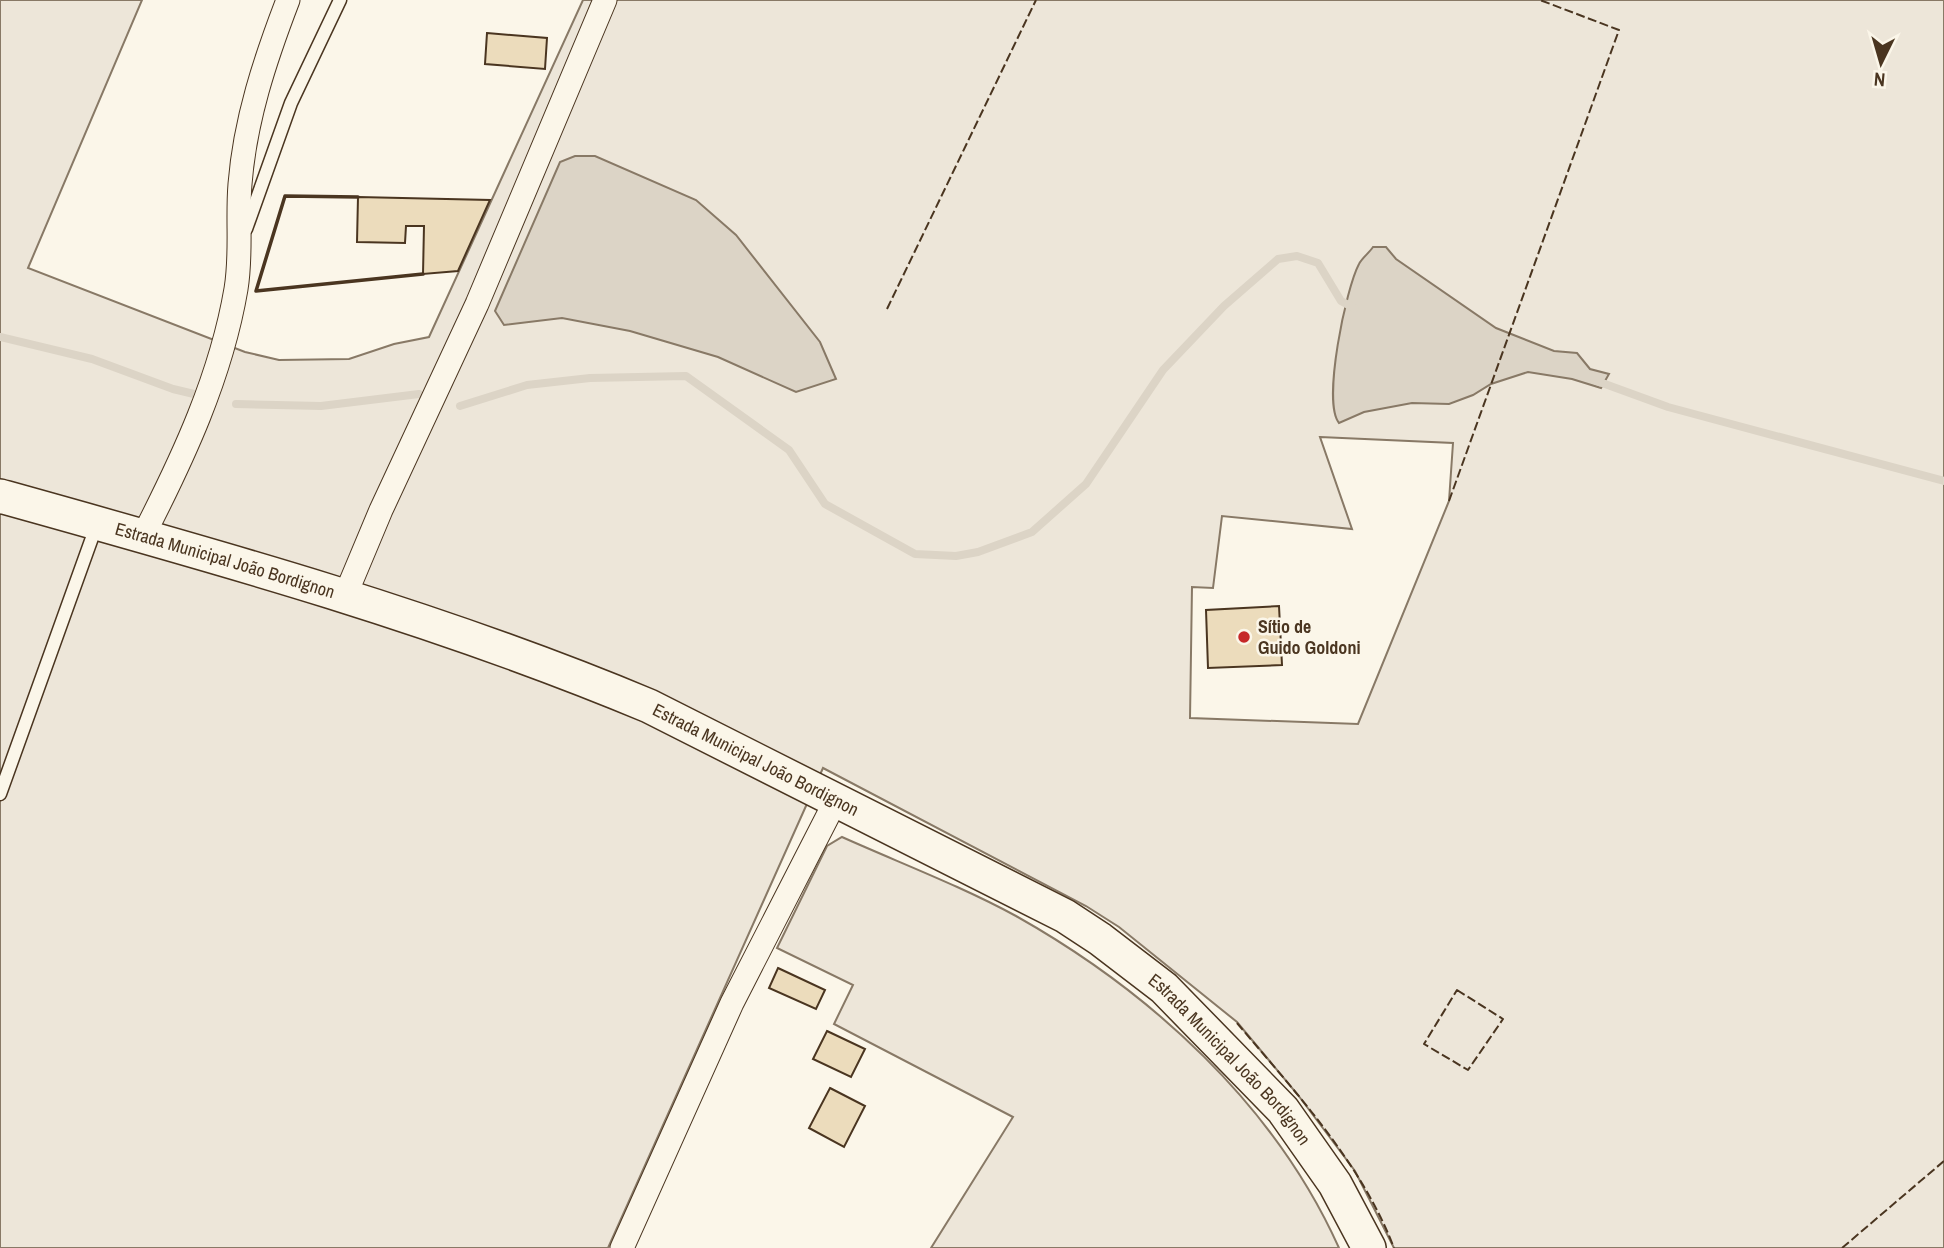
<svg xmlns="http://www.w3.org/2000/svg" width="1944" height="1248" viewBox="0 0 1944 1248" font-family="'Archivo Narrow',sans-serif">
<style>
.green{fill:#ede6d9;stroke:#887966;stroke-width:2;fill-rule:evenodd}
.water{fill:#dcd4c6;stroke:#887966;stroke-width:2}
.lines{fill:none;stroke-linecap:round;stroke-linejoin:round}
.stream{stroke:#dcd4c6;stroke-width:8}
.building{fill:#ecdcbc;stroke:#4a3520;stroke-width:2}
.lane-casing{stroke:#4a3520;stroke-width:15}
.street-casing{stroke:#4a3520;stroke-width:25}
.secondary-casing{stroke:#4a3520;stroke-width:36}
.lane{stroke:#fbf6e9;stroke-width:12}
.street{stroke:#fbf6e9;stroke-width:23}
.secondary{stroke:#fbf6e9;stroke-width:33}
.fence{stroke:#4a3520;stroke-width:2;stroke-dasharray:9 3.5;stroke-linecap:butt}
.wall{stroke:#4a3520;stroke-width:3.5}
.poi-dot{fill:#c62828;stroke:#fbf6e9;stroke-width:2.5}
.labels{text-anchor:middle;stroke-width:5;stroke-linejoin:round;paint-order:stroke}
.street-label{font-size:18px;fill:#4a3520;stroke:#fbf6e9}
.poi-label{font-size:18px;font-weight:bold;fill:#4a3520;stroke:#fbf6e9;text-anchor:start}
</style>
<rect width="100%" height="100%" fill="#fbf6e9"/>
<g class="green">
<path d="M0,0H142L28,268L245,352L279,360L349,359L394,344L429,337L583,0H1944V1248H1394L1355,1171L1298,1095L1237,1022L1119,927L1086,906L823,768L608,1248H0ZM1320,437L1453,443L1449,501L1358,724L1190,718L1192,587L1213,588L1222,516L1352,529Z"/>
<path d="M842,837C900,863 961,886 1016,916C1151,992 1275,1105 1339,1248H931L1013,1117L834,1024L853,985L777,948L827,846Z"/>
</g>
<g class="water">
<polygon points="575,156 595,156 696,200 736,235 820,342 836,379 796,392 718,357 630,331 562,318 504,325 495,311 560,162"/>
<path d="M1373,247H1386L1396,259L1496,328L1554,351L1577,353L1590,369L1609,374L1601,388L1572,379L1528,372L1491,384L1473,395L1449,404L1412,403L1364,412L1339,423C1322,402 1346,288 1359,264C1362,258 1369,253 1373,247Z"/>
</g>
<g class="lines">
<g class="stream">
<polyline points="0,337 92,359 173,389 194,394"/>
<polyline points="1594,380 1668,407 1944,481"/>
<polyline points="236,404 321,406 419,394"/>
<polyline points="460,406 527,385 590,378 686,376 789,450 825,504 915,554 956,556 978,552 1032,532 1086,484 1163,370 1224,306 1278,259 1297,256 1318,263 1341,301 1354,308"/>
</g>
</g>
<g class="building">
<polygon points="487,33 547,38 545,69 485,64"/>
<polygon points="358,197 490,200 458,271 423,274 424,226 406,226 405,243 357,242"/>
<polygon points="1279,606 1282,665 1208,668 1206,610"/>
<polygon points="778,968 825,990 816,1009 769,988"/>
<polygon points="827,1031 865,1049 851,1077 813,1059"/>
<polygon points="830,1088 865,1106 844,1147 809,1128"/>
</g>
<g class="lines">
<defs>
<g id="lane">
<polyline points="246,229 291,103 340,0"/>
<polyline points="0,794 97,524"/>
</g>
<g id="street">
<path d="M143,536C183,458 221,377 236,289C242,253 237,220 240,184C245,120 265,60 288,0"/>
<polyline points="345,596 381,510 477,304 605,0"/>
<polyline points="622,1248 732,1003 835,802"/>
</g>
<g id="secondary">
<path id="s1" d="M0,496C219,557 439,618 649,706L1065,916L1100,939L1164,988L1283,1110L1335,1184L1369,1248"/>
</g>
</defs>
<use href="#lane" class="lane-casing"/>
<use href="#street" class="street-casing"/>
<use href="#secondary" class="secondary-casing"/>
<use href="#lane" class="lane"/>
<use href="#street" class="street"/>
<use href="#secondary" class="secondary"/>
<g class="fence">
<polyline points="887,309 1036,0"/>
<polyline points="1449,501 1619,30 1540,0"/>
<polygon points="1457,990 1503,1019 1468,1070 1424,1044"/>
<path d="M1237,1023C1295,1092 1361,1162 1394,1248"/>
<polyline points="1842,1248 1944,1161"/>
</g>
<polyline class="wall" points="358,197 285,196 256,291 423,274"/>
</g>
<circle class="poi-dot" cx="1244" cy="637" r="7"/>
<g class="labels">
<g class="street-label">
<text dy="6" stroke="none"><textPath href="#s1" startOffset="234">Estrada Municipal João Bordignon</textPath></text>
<text dy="6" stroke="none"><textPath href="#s1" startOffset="802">Estrada Municipal João Bordignon</textPath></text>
<text dy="6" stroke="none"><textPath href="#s1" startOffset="1368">Estrada Municipal João Bordignon</textPath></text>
</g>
<g class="poi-label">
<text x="1258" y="633">Sítio de<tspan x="1258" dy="21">Guido Goldoni</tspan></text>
</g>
</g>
<g transform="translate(1881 63) rotate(185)" stroke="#fbf6e9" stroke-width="5" paint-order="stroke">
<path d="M0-5L12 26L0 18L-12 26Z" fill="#4a3520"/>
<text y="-10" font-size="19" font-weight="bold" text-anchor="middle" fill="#4a3520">N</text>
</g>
</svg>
